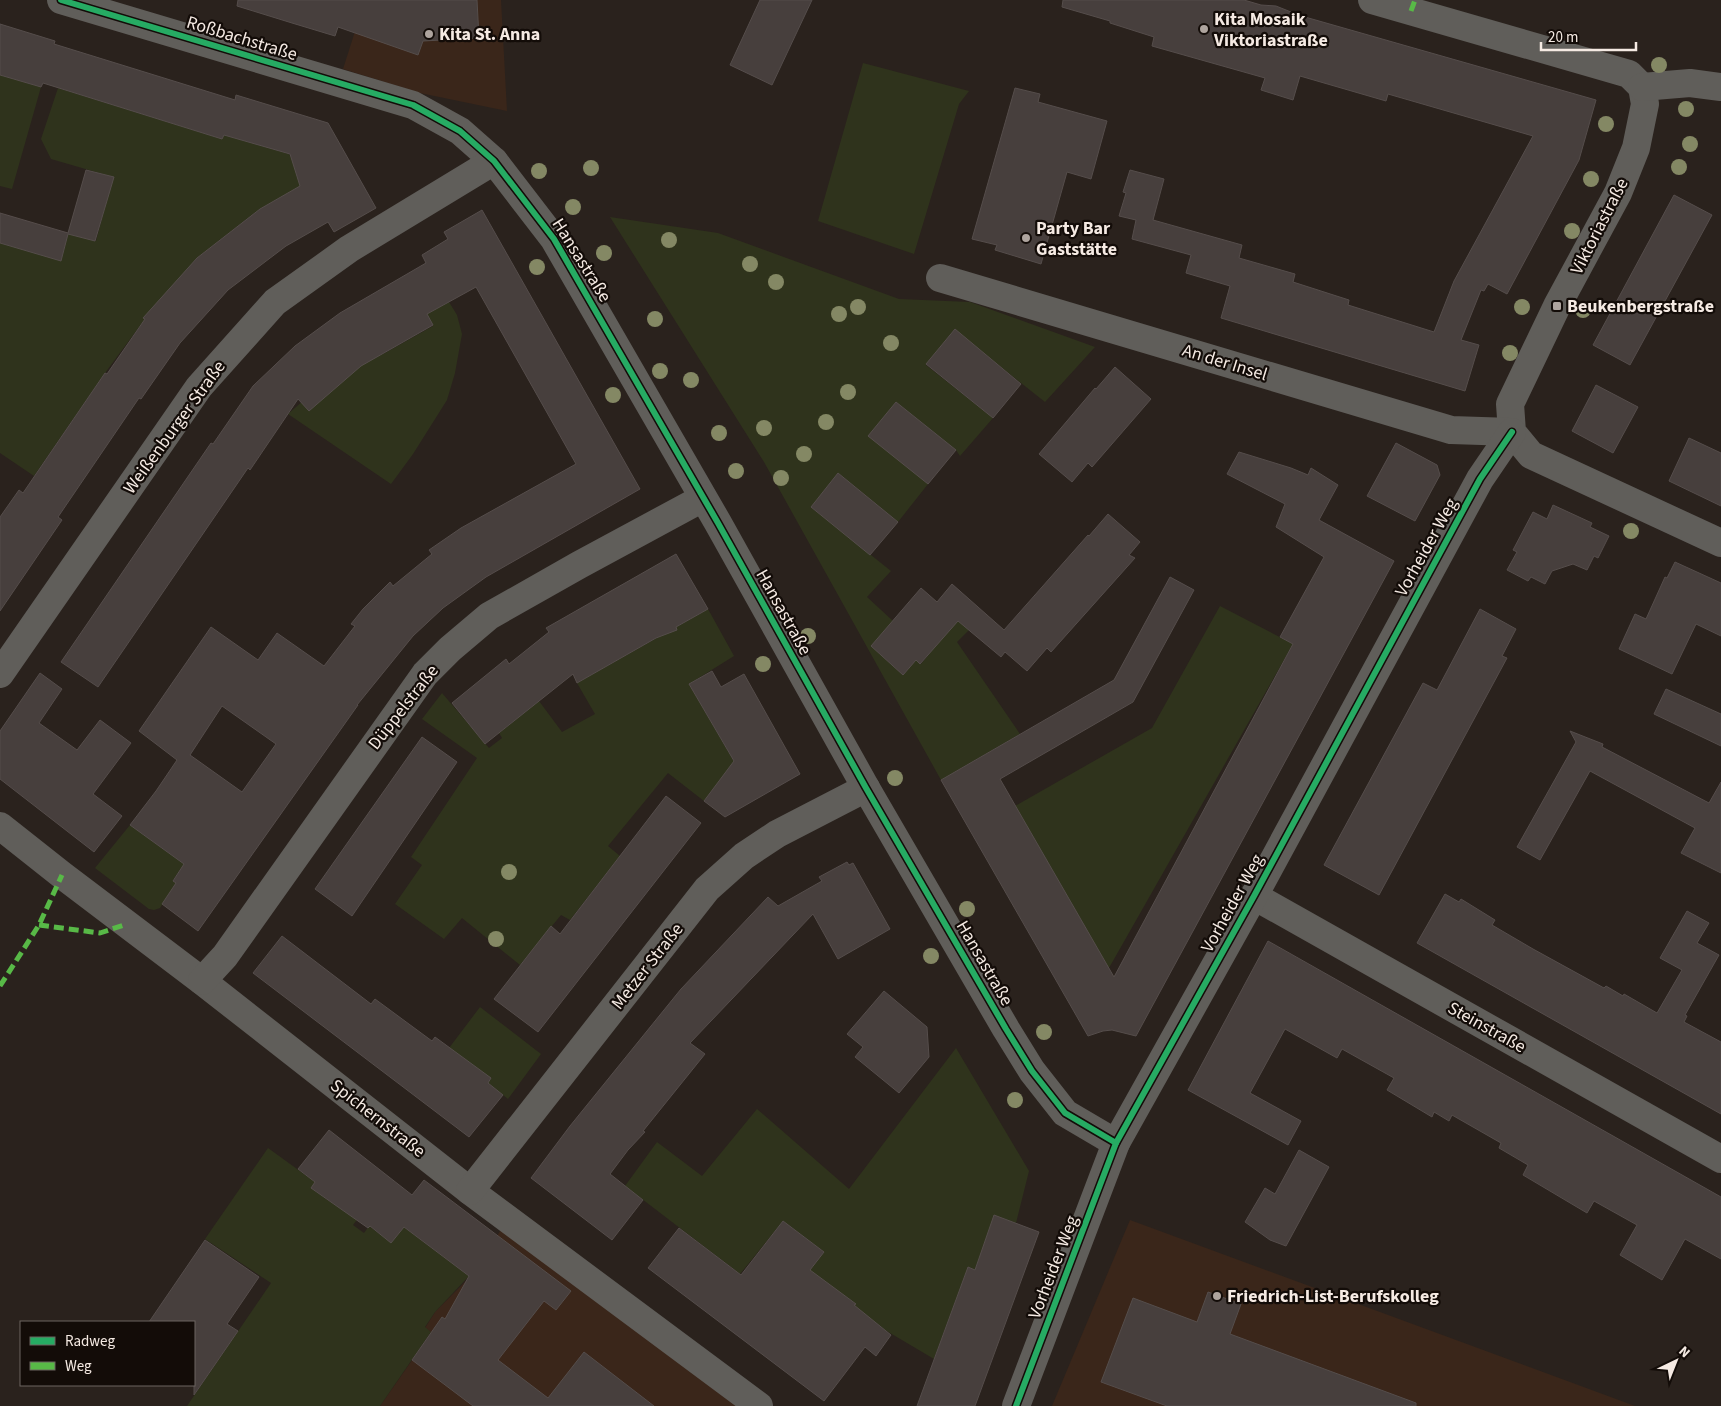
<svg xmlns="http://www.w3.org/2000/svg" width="1721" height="1406" viewBox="0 0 1721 1406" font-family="'Source Sans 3',sans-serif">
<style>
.built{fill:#3a261a}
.green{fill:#2f331c}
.building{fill:#473f3d;stroke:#554d4b;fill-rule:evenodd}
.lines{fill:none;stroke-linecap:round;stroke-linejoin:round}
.street{stroke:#605e5a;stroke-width:28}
.quiet{stroke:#58b947;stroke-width:5;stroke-dasharray:10 5;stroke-linecap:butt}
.cycleway-casing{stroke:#130c08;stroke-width:9}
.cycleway{stroke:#26ab63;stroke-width:6}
.tree{fill:#848864}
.poi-dot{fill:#aea49e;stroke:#130c08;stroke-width:2}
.labels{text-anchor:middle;stroke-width:4.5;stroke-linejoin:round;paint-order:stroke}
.poi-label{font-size:18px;font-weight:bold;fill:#f5eae3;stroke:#130c08;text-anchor:start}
.street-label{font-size:18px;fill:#f5eae3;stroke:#130c08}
</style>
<rect width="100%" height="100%" fill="#2a221d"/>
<g class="built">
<polygon points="365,0 501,0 507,111 420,93 343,69"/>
<polygon points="1130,1220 1635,1406 1052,1406"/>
<polygon points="507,1221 749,1406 380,1406 431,1333 425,1328 435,1312 467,1280"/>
</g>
<g class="green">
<polygon points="863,63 969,91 959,104 914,254 818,221"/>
<polygon points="0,75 41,87 12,189 0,186"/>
<polygon points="58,88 222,139 224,135 289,154 306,183 260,209 197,258 145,319 105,373 34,476 0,453 0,243 60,260 68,234 96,241 113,177 51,159 41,139"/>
<polygon points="610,217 718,233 899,299 970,302 1095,347 1045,402 954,330 926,365 993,418 960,456 956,450 896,402 869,436 928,484 898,522 838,473 811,507 891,571 867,597 893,621 871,646 903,675 916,660 921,664 930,653 954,617 969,630 957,642 1020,734 941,780 764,462"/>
<polygon points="449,302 457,315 462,334 455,373 447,400 413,454 391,484 288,414 343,366 383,354 433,326 427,314"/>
<polygon points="1220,606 1293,644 1105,975 1015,806 1152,728"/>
<polygon points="708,609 734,656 689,684 743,777 729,803 712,790 704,801 668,773 608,846 620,856 570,920 561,915 520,965 462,918 444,939 395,904 422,865 411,857 477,758 422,719 442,693 489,748 502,738 499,733 539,701 562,732 595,714 577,683"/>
<polygon points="130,825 184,864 173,880 176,883 160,908 154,910 149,909 95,868"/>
<polygon points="480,1007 541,1054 508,1099 488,1083 440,1060"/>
<polygon points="956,1048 1029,1171 1016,1223 994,1216 975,1270 968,1267 934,1359 885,1330 844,1319 855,1304 845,1296 789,1298 824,1252 783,1221 740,1274 625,1186 657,1142 702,1176 757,1109 849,1189"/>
<polygon points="268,1148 315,1182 311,1188 329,1201 359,1217 353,1225 364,1233 369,1226 391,1242 404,1227 469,1276 435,1312 425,1327 431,1332 380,1406 187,1406 271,1283 205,1239"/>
</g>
<g class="building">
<polygon points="238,0 477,0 479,38 423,41 418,55 338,27 335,36 292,23 237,6"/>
<polygon points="760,0 812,0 772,85 730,65"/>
<polygon points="1063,0 1244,0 1261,5 1276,6 1291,12 1291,13 1596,100 1579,160 1507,294 1488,284 1484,291 1481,290 1461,340 1479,345 1465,391 1221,318 1230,286 1186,273 1191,255 1132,239 1136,220 1119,216 1126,193 1123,192 1130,170 1164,179 1153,220 1242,245 1239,258 1295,274 1293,282 1349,300 1348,305 1434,332 1454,281 1533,136 1388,94 1386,101 1300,76 1293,100 1261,90 1265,78 1152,46 1154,37 1110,23 1110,21 1062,7"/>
<polygon points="0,24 55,41 54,44 235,100 236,95 328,123 376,208 334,232 328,222 286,246 228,290 180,343 141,399 139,398 58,517 62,520 0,611 0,517 19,490 23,493 105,373 107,374 145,319 143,318 197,258 260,209 300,186 290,154 224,135 222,139 43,83 41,87 0,75"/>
<polygon points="1015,88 1040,94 1038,102 1107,121 1091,179 1067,172 1041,264 995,250 997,245 972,239"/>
<polygon points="86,170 114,177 95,241 68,234 61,261 0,243 0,213 68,233"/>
<polygon points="1674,195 1712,215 1630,365 1593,345"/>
<path d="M482,210L640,489L486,577L443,608L413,636L357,705H358L198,931L162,904L176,883L173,881L184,864L130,825L156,791L177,760L139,731L211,627L258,660L277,633L324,666L355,626L351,624L363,609L390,582L393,586L432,554L429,550L461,528L576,464L476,287L427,314L433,325L361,366L309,411L298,399L250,470L248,468L98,687L61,662L211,443L213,444L253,386L295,346L340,313L426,263L422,255L448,239L444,232ZM222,706L276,744L242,792L190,755Z"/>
<polygon points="955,329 1021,384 993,418 926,364"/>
<polygon points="1115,367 1151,399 1092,467 1088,463 1072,482 1039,454 1095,388 1096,389"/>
<polygon points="1596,385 1638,407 1613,453 1572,431"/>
<polygon points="896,402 956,450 928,484 868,436"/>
<polygon points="1689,438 1721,453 1721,506 1669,481"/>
<polygon points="1396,443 1437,465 1440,475 1415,521 1367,496"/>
<polygon points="1239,452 1291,468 1308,475 1311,468 1338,485 1319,520 1394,561 1136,1036 1112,1030 1103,1031 1088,1036 941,780 1114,680 1170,577 1194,590 1133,702 1000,779 1114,977 1293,644 1280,637 1324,557 1276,527 1285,504 1227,474"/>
<polygon points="838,473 898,522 870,555 811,507"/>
<polygon points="1553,505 1592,523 1590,527 1609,536 1598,558 1594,556 1587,570 1573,564 1552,571 1545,584 1531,577 1528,581 1507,570 1517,552 1513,550 1533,512 1547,519"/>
<polygon points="1108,514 1140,542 1129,555 1135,558 1051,652 1047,648 1027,671 1005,652 1001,657 958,621 920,664 916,660 903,675 871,646 921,588 937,602 952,584 1004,630 1088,535 1089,536"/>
<polygon points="676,554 708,609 676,627 677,630 656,638 577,683 573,674 485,744 452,703 506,659 509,664 549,632 546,628"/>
<polygon points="1675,562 1721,583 1721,636 1696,624 1672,674 1619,649 1635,614 1646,619 1665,577 1667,578"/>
<polygon points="1480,609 1516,629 1502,656 1507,658 1379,895 1324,865 1423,683 1437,690"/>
<polygon points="712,671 721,687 744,674 800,774 725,817 704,801 734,761 689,684"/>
<polygon points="40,673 62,689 39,723 77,750 100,720 131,743 93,794 122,816 94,852 0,779 0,731"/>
<polygon points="1666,689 1721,714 1721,746 1654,714"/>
<polygon points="1570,731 1603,744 1602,747 1709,803 1721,782 1721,873 1681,853 1695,828 1590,771 1540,860 1517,847 1576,742"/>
<polygon points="422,737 457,762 352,916 315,889"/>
<polygon points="666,796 701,823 538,1032 494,999 551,926 560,934"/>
<polygon points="847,862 849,865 853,863 890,929 838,959 813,914 690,1043 705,1054 643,1131 645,1132 628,1150 610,1174 643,1200 612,1240 531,1178 570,1126 681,989 768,897 778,906 822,881 819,877"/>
<polygon points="1445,894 1459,902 1461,899 1495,920 1492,925 1533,949 1604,988 1606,986 1623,996 1624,994 1657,1013 1682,970 1660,958 1687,911 1709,923 1697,943 1719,955 1685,1015 1687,1016 1684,1022 1721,1042 1721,1114 1417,943"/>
<polygon points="282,936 371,1004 375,999 432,1041 435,1037 491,1078 488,1083 503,1095 469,1137 253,973"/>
<polygon points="1268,941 1721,1197 1721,1259 1685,1239 1662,1280 1620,1255 1637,1225 1594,1201 1587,1213 1523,1175 1528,1165 1499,1148 1501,1143 1452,1115 1449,1121 1434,1112 1432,1117 1387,1090 1394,1078 1342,1049 1337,1058 1285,1029 1250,1093 1301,1121 1288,1145 1188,1090"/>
<polygon points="884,991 927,1027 929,1057 899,1093 855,1057 863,1047 847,1034"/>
<polygon points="329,1130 412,1195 424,1180 571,1291 556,1310 544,1301 498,1360 548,1398 584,1352 654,1406 473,1406 412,1360 442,1317 445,1319 469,1276 404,1227 391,1243 370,1226 368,1228 311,1188 315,1182 298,1169"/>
<polygon points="1299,1150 1329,1167 1286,1246 1270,1240 1245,1222 1265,1188 1275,1194"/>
<polygon points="994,1215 1039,1232 975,1406 917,1406 968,1267 975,1270"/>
<polygon points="783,1221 824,1252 810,1270 856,1304 854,1305 891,1335 876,1356 865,1347 824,1401 648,1268 679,1228 741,1275"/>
<polygon points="205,1240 259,1277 227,1324 238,1331 194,1395 194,1322 149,1322"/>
<polygon points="1208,1292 1241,1304 1230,1334 1416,1403 1416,1406 1167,1406 1101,1382 1133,1298 1197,1322"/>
</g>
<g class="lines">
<g class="street">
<polyline points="61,0 413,105 460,131 494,161 554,239 718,523 866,788 1006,1029 1032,1071 1065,1113 1116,1143"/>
<polyline points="1372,0 1629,74 1642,87 1645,104 1636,148 1618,193 1557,306 1510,404 1512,432 1531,455 1721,543"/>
<polyline points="1642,87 1690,83 1721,87"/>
<polyline points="940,278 1451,430 1512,432"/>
<polyline points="0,674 199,387 275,302 349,249 494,161"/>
<polyline points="0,826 62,875 202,981 470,1191 759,1406"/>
<polyline points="1254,896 1721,1159"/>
<polyline points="202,981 225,956 425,674 450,649 489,616 579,565 703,498"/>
<polyline points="470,1191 707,889 744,856 777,834 866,788"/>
<polyline points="1016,1406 1116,1143 1254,896 1480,479 1512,432"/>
</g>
<g class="quiet">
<polyline points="1411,11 1415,0"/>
<polyline points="39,925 100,933 127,924"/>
<polyline points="0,986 39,925 62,875"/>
</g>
<defs>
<g id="cycleway">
<polyline points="61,0 413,105 460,131 494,161 554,239 718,523 866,788 1006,1029 1032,1071 1065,1113 1116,1143"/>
<polyline points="1016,1406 1116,1143 1254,896 1480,479 1512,432"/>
</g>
</defs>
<use href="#cycleway" class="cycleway-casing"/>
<use href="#cycleway" class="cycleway"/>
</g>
<g class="tree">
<circle cx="1659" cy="65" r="8"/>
<circle cx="1686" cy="109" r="8"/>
<circle cx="1606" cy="124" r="8"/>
<circle cx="1690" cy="144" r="8"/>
<circle cx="1679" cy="167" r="8"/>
<circle cx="591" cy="168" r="8"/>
<circle cx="539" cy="171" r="8"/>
<circle cx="1591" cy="179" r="8"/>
<circle cx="573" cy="207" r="8"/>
<circle cx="1572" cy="231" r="8"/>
<circle cx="669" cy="240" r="8"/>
<circle cx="604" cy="253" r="8"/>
<circle cx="750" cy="264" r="8"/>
<circle cx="537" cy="267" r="8"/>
<circle cx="776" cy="282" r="8"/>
<circle cx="858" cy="307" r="8"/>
<circle cx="1522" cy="307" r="8"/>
<circle cx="1583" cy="310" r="8"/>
<circle cx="839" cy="314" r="8"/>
<circle cx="655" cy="319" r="8"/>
<circle cx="891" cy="343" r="8"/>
<circle cx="1510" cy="353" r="8"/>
<circle cx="660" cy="371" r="8"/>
<circle cx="691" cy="380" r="8"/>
<circle cx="848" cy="392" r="8"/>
<circle cx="613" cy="395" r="8"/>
<circle cx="826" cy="422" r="8"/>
<circle cx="764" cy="428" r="8"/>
<circle cx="719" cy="433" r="8"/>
<circle cx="804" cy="454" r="8"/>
<circle cx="736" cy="471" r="8"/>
<circle cx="781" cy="478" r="8"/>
<circle cx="1631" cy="531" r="8"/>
<circle cx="808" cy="636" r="8"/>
<circle cx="763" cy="664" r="8"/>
<circle cx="895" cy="778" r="8"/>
<circle cx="509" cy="872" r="8"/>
<circle cx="967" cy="909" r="8"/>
<circle cx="496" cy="939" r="8"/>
<circle cx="931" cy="956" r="8"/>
<circle cx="1044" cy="1032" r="8"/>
<circle cx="1015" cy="1100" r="8"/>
</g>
<g class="poi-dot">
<circle cx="1204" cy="29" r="5"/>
<circle cx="429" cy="34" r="5"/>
<circle cx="1026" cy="238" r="5"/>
<rect x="1552" y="301" width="10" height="10" rx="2.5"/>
<circle cx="1217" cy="1296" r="5"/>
</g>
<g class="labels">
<g class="poi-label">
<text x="1214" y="25">Kita Mosaik<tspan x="1214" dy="21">Viktoriastraße</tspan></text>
<text x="439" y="40">Kita St. Anna</text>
<text x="1036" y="234">Party Bar<tspan x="1036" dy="21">Gaststätte</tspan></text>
<text x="1567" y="312">Beukenbergstraße</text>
<text x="1227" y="1302">Friedrich-List-Berufskolleg</text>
</g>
<g class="street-label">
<text transform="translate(242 38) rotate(17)" y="6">Roßbachstraße</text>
<text transform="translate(1599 226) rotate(-63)" y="6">Viktoriastraße</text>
<text transform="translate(582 260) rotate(58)" y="6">Hansastraße</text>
<text transform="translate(1225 362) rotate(17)" y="6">An der Insel</text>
<text transform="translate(174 427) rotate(-54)" y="6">Weißenburger Straße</text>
<text transform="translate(1426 547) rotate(-61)" y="6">Vorheider Weg</text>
<text transform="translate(784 612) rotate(61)" y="6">Hansastraße</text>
<text transform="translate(403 707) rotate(-52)" y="6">Düppelstraße</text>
<text transform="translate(1232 903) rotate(-61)" y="6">Vorheider Weg</text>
<text transform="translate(985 963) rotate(60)" y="6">Hansastraße</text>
<text transform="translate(647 966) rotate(-52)" y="6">Metzer Straße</text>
<text transform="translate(1487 1027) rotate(29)" y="6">Steinstraße</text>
<text transform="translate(378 1118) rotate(38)" y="6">Spichernstraße</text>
<text transform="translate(1053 1267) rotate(-69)" y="6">Vorheider Weg</text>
</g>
</g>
<rect x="20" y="1321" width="175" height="65" fill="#130c08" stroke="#6d6560"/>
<rect x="30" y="1337" width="25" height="8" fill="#26ab63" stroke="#6d6560"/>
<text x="65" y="1346" font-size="15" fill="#f5eae3">Radweg</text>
<rect x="30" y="1362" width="25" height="8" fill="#58b947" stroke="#6d6560"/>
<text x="65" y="1371" font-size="15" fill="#f5eae3">Weg</text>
<g transform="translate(1676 1361) rotate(43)" stroke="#130c08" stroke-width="4" paint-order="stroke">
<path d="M0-4L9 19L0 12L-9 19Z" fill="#f5eae3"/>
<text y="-8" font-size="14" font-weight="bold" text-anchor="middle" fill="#f5eae3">N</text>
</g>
<path d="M1541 42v8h95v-8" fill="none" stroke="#f5eae3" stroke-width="2.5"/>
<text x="1548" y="42" font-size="15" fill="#f5eae3" stroke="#130c08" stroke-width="4" paint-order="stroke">20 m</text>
</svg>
